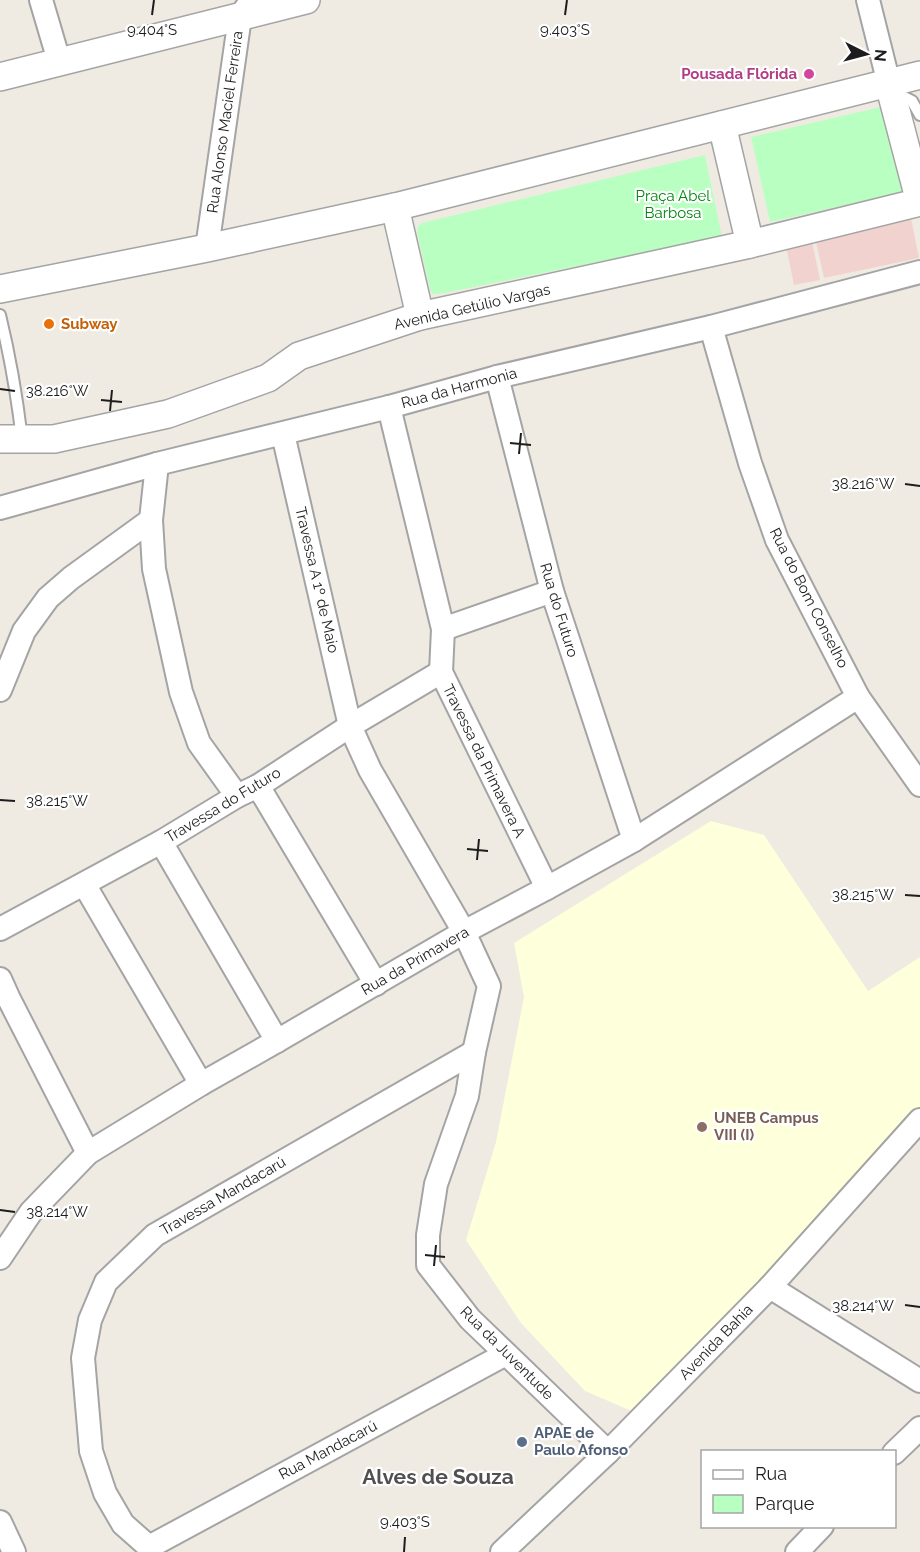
<svg xmlns="http://www.w3.org/2000/svg" width="920" height="1552" viewBox="0 0 920 1552" font-family="Raleway,sans-serif">
<style>
.commercial{fill:#f2d2cf}
.education{fill:#feffdb}
.park{fill:#baffc2}
.lines{fill:none;stroke-linecap:round;stroke-linejoin:round}
.service-casing{stroke:#a4a4a4;stroke-width:14}
.minor-casing{stroke:#a4a4a4;stroke-width:26}
.tertiary-casing{stroke:#a4a4a4;stroke-width:30}
.service{stroke:#fff;stroke-width:10}
.minor{stroke:#fff;stroke-width:22}
.tertiary{stroke:#fff;stroke-width:27}
.ticks{fill:none;stroke:#1d1d1d;stroke-width:2}
.hotel-dot{fill:#d1479c;stroke:#fff;stroke-width:2}
.food-dot{fill:#e8710a;stroke:#fff;stroke-width:2}
.education-dot{fill:#8d6e63;stroke:#fff;stroke-width:2}
.service-dot{fill:#5c6f8a;stroke:#fff;stroke-width:2}
.labels{text-anchor:middle;stroke-width:4.5;stroke-linejoin:round;paint-order:stroke}
.hotel-label{font-size:15px;font-weight:bold;fill:#b23c85;stroke:#fff;text-anchor:end}
.street-label{font-size:15px;fill:#1d1d1d;stroke:#fff}
.park-label{font-size:15px;fill:#018611;stroke:#fff}
.food-label{font-size:15px;font-weight:bold;fill:#c56008;stroke:#fff;text-anchor:start}
.education-label{font-size:15px;font-weight:bold;fill:#785e54;stroke:#fff;text-anchor:start}
.service-label{font-size:15px;font-weight:bold;fill:#4e5e75;stroke:#fff;text-anchor:start}
.district-label{font-size:21px;font-weight:bold;fill:#505050;stroke:#fff}
.ticks-label{font-size:15px;text-anchor:middle;fill:#1d1d1d;stroke:#fff;stroke-width:4.5;stroke-linejoin:round;paint-order:stroke}
</style>
<rect width="100%" height="100%" fill="#f0ebe2"/>
<g class="commercial">
<polygon points="911,218 919,258 824,278 815,238"/>
<polygon points="812,241 820,280 794,285 786,246"/>
</g>
<polygon class="education" points="711,821 764,835 868,991 920,957 920,1112 634,1412 585,1391 521,1323 466,1240 496,1142 524,997 514,943"/>
<g class="park">
<polygon points="885,106 904,192 770,222 751,137"/>
<polygon points="705,155 722,237 439,294 433,294 430,290 417,232 418,226 422,223"/>
</g>
<g class="lines">
<defs>
<g id="service">
<polyline points="894,92 912,101 920,115"/>
<path d="M0,315C10,356 17,397 22,439"/>
</g>
<g id="minor">
<polyline points="41,0 59,61"/>
<polyline points="868,0 889,84"/>
<polyline points="207,248 240,17 248,5"/>
<polyline points="711,327 750,463 777,540 858,697 920,785"/>
<polyline points="497,377 552,591 634,840"/>
<polyline points="389,407 443,629 441,672 547,888"/>
<polyline points="283,434 350,726 370,770 464,932 489,986 474,1052 467,1096 436,1184 428,1235 428,1265 470,1319 608,1452"/>
<polyline points="157,464 151,520 154,569 181,692 199,743 237,796"/>
<polyline points="0,508 157,464 389,407 497,377 711,327 920,272"/>
<polyline points="443,629 552,591"/>
<polyline points="0,690 24,631 48,598 71,578 151,520"/>
<polyline points="258,786 376,984"/>
<polyline points="161,842 277,1041"/>
<polyline points="84,884 201,1084"/>
<polyline points="0,929 161,842 237,796 258,786 350,726 441,672"/>
<polyline points="0,979 9,999 88,1153"/>
<polyline points="0,1258 31,1212 88,1153 201,1084 277,1041 464,932 547,888 634,840 858,697"/>
<polyline points="770,1287 920,1381"/>
<polyline points="894,1453 920,1428"/>
<polyline points="0,1522 14,1552"/>
<polyline points="149,1547 123,1524 105,1493 91,1451 83,1358 90,1320 106,1282 155,1235 474,1052"/>
<polyline points="149,1547 506,1354"/>
<polyline points="502,1552 608,1452 770,1287 920,1120"/>
<polyline points="797,1552 822,1526"/>
</g>
<g id="tertiary">
<polyline points="0,77 306,0"/>
<polyline points="722,125 750,244"/>
<polyline points="395,207 420,316"/>
<polyline points="0,289 207,248 395,207 920,75"/>
<polyline points="0,439 54,439 168,414 268,378 299,356 420,316 750,244 920,202 889,84"/>
</g>
</defs>
<use href="#service" class="service-casing"/>
<use href="#minor" class="minor-casing"/>
<use href="#tertiary" class="tertiary-casing"/>
<use href="#service" class="service"/>
<use href="#minor" class="minor"/>
<use href="#tertiary" class="tertiary"/>
</g>
<path class="ticks" d="M152,15L154,0M565,15L567,0M0,389L15,391M101,400L122,402M110,411L112,390M510,443L531,445M519,454L521,433M905,484L920,486M0,800L15,801M467,849L488,851M477,860L479,839M905,895L920,896M0,1210L15,1212M425,1255L445,1257M434,1266L436,1245M905,1305L920,1307M404,1552L405,1537"/>
<circle class="hotel-dot" cx="809" cy="74" r="6"/>
<circle class="food-dot" cx="49" cy="324" r="6"/>
<circle class="education-dot" cx="702" cy="1127" r="6"/>
<circle class="service-dot" cx="522" cy="1442" r="6"/>
<g class="labels">
<g class="hotel-label">
<text x="797" y="79">Pousada Flórida</text>
</g>
<g class="street-label">
<text transform="translate(225 122) rotate(-82)" y="5">Rua Alonso Maciel Ferreira</text>
<text transform="translate(472 307) rotate(-13)" y="5">Avenida Getúlio Vargas</text>
<text transform="translate(459 388) rotate(-15)" y="5">Rua da Harmonia</text>
<text transform="translate(317 580) rotate(77)" y="5">Travessa A 1º de Maio</text>
<text transform="translate(809 598) rotate(63)" y="5">Rua do Bom Conselho</text>
<text transform="translate(559 610) rotate(73)" y="5">Rua do Futuro</text>
<text transform="translate(484 761) rotate(64)" y="5">Travessa da Primavera A</text>
<text transform="translate(223 805) rotate(-31)" y="5">Travessa do Futuro</text>
<text transform="translate(415 961) rotate(-30)" y="5">Rua da Primavera</text>
<text transform="translate(223 1196) rotate(-30)" y="5">Travessa Mandacarú</text>
<text transform="translate(716 1342) rotate(-46)" y="5">Avenida Bahia</text>
<text transform="translate(507 1353) rotate(45)" y="5">Rua da Juventude</text>
<text transform="translate(328 1450) rotate(-28)" y="5">Rua Mandacarú</text>
</g>
<g class="park-label">
<text x="673" y="201">Praça Abel<tspan x="673" dy="17">Barbosa</tspan></text>
</g>
<g class="food-label">
<text x="61" y="329">Subway</text>
</g>
<g class="education-label">
<text x="714" y="1123">UNEB Campus<tspan x="714" dy="17">VIII (I)</tspan></text>
</g>
<g class="service-label">
<text x="534" y="1438">APAE de<tspan x="534" dy="17">Paulo Afonso</tspan></text>
</g>
<g class="district-label">
<text x="438" y="1484">Alves de Souza</text>
</g>
</g>
<g class="ticks-label">
<text x="152" y="35">9.404°S</text>
<text x="565" y="35">9.403°S</text>
<text x="57" y="396">38.216°W</text>
<text x="863" y="489">38.216°W</text>
<text x="57" y="806">38.215°W</text>
<text x="863" y="900">38.215°W</text>
<text x="57" y="1217">38.214°W</text>
<text x="863" y="1311">38.214°W</text>
<text x="405" y="1527">9.403°S</text>
</g>
<rect x="701" y="1450" width="195" height="78" fill="#ffffff" stroke="#a5a5a5" stroke-width="1.5"/>
<rect x="713" y="1470" width="30" height="9" fill="#ffffff" stroke="#a5a5a5" stroke-width="1.5"/>
<text x="755" y="1480" font-size="18" fill="#1d1d1d">Rua</text>
<rect x="713" y="1495" width="30" height="18" fill="#baffc2" stroke="#a5a5a5" stroke-width="1.5"/>
<text x="755" y="1510" font-size="18" fill="#1d1d1d">Parque</text>
<g transform="translate(866 54) rotate(96)" stroke="#ffffff" stroke-width="4.5" paint-order="stroke">
<path d="M0-4.5L10 22L0 15L-10 22Z" fill="#1d1d1d"/>
<text y="-9" font-size="16" font-weight="bold" text-anchor="middle" fill="#1d1d1d">N</text>
</g>
</svg>
